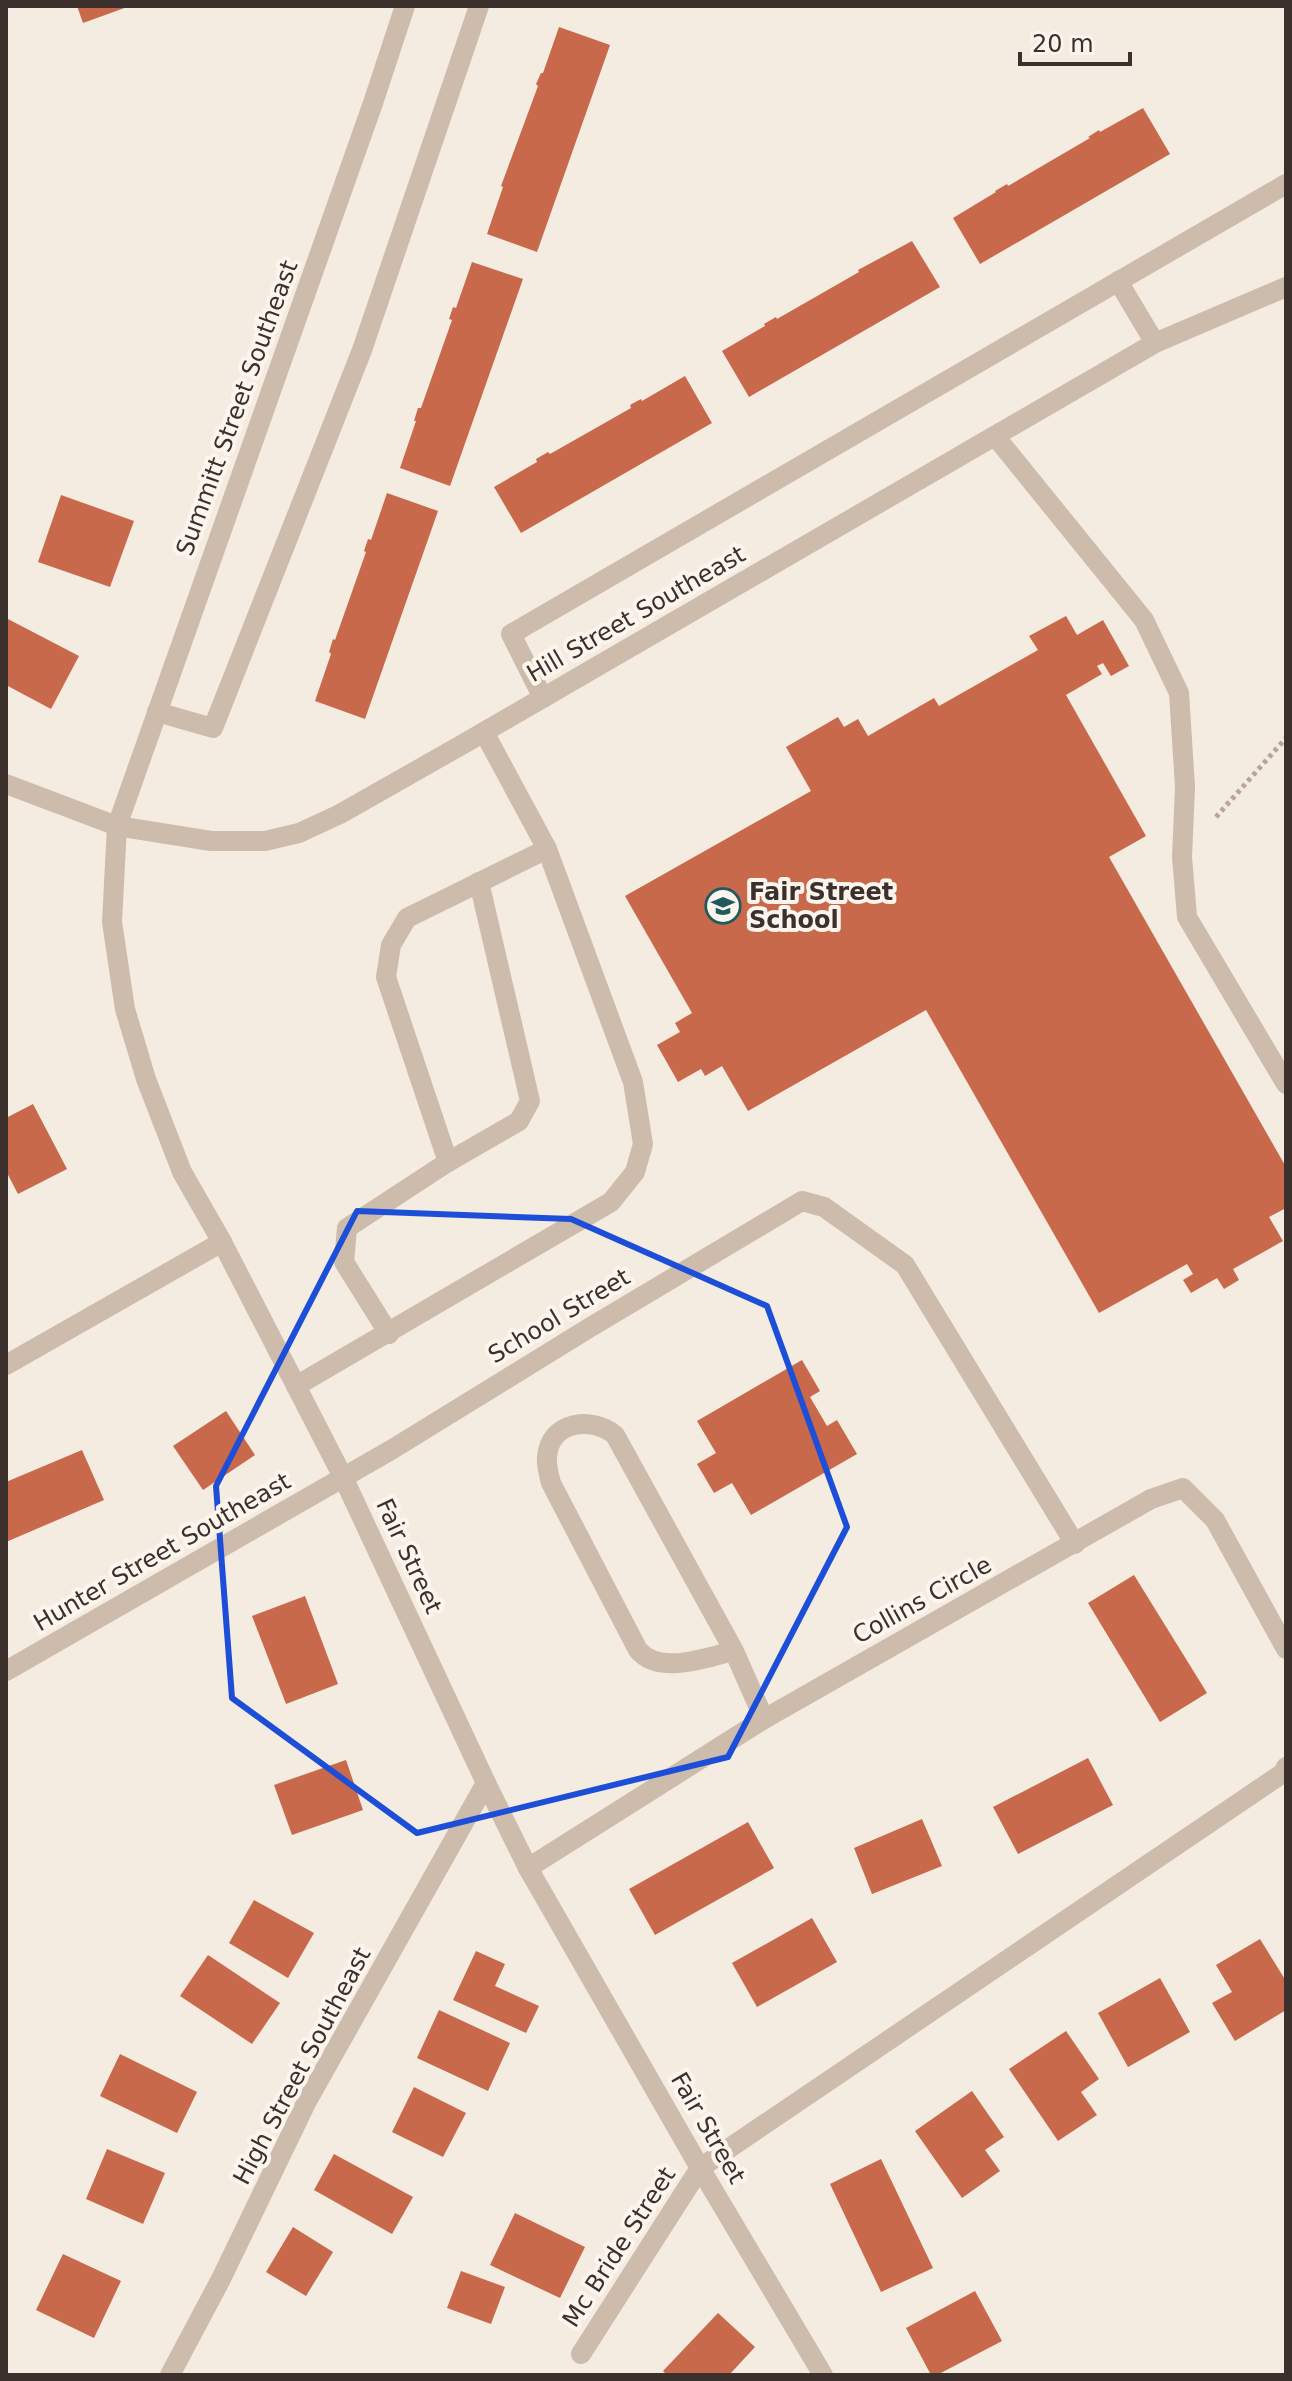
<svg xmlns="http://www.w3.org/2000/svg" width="1292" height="2381" viewBox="0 0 1292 2381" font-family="'DejaVu Sans',sans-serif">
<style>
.building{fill:#c8694b}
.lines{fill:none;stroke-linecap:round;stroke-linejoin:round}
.path{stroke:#b9a596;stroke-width:5;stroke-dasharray:4 4;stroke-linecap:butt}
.minor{stroke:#cdbbac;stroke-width:20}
.marked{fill:none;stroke:#1d4ed8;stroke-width:6;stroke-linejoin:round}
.labels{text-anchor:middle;stroke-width:8;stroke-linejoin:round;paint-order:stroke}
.street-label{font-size:24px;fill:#3b302b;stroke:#fbf5ee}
.poi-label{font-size:24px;font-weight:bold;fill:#3b302b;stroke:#fbf5ee;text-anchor:start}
</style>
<rect width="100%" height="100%" fill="#f4ebe1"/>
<g class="building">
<polygon points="77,6 130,6 83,23"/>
<polygon points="559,27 610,45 537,252 487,234 503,187 501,186 538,86 536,84 541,73 543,73"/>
<polygon points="1143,108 1170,154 980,264 953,218 996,192 995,191 1007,184 1008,186 1090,138 1088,137 1099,130 1100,132"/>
<polygon points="912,241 940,287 749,397 722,351 765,326 764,324 776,317 777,319 859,272 858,270"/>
<polygon points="472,262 523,279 450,486 400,468 416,421 414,421 418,408 421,408 452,320 449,319 453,307 456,308"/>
<polygon points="685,376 712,423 521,533 494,487 537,462 536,459 548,452 550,454 631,408 630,405 641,399 642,401"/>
<polygon points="387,493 438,511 365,719 315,701 331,654 329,652 333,639 335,640 366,552 364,551 368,539 371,540"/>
<polygon points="61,495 134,521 110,587 38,562"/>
<polygon points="1066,616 1077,635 1103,620 1129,666 1111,676 1103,663 1097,666 1102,674 1066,695 1146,836 1109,857 1286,1167 1286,1208 1269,1217 1283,1241 1233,1269 1239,1280 1224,1289 1217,1278 1191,1293 1183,1280 1193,1274 1187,1264 1099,1313 926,1010 748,1111 722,1066 705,1076 701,1069 678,1082 657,1045 680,1032 675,1023 692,1013 625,896 811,791 786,747 838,717 844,727 858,719 868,736 934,698 939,706 1038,650 1029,636"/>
<polygon points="6,618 79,656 51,709 6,685"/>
<polygon points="33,1104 67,1169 18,1194 6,1171 6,1118"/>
<polygon points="802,1360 820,1391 810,1397 827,1426 837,1420 857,1454 751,1515 732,1483 714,1493 697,1464 716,1453 697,1421"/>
<polygon points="226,1411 255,1455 203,1490 173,1446"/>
<polygon points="82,1450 104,1500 6,1542 6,1482"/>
<polygon points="1134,1575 1207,1693 1160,1722 1088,1603"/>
<polygon points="305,1596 338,1684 286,1704 252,1616"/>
<polygon points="1088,1758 1113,1805 1018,1854 993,1807"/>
<polygon points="346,1760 363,1810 292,1835 274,1785"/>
<polygon points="922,1819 942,1866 872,1894 854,1848"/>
<polygon points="748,1822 774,1868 655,1935 629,1889"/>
<polygon points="254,1900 314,1933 288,1978 229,1943"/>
<polygon points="812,1918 837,1962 757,2007 732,1963"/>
<polygon points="1260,1939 1286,1981 1286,2010 1235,2041 1212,2003 1232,1992 1216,1965"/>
<polygon points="476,1951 505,1964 495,1986 539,2006 526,2033 453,2000"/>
<polygon points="208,1955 280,2003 252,2044 180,1996"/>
<polygon points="1160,1978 1190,2032 1128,2067 1098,2013"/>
<polygon points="439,2010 510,2043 488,2091 417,2058"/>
<polygon points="1066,2031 1099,2079 1081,2092 1097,2115 1058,2141 1009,2069"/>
<polygon points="120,2054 197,2092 177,2133 100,2096"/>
<polygon points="414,2087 466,2113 443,2157 392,2132"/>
<polygon points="972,2091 1004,2137 985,2150 1000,2171 962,2198 915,2131"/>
<polygon points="107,2149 165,2173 143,2224 86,2199"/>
<polygon points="334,2154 413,2197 392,2234 314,2190"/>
<polygon points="881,2159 933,2268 881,2292 830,2184"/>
<polygon points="515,2213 585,2247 560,2298 490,2265"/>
<polygon points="293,2227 333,2252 306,2296 266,2272"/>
<polygon points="63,2254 121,2281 94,2338 36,2310"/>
<polygon points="461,2271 505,2287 491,2324 447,2308"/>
<polygon points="975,2291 1002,2341 937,2375 931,2375 906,2328"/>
<polygon points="718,2313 755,2347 729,2375 667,2375 663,2371"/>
</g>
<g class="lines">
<polyline class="path" points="1216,817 1286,738"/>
<g class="minor">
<polyline points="405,6 373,103 117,826 112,922 125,1009 146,1079 182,1172 222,1242 343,1477 486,1783 528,1868 700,2168 823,2375"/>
<polyline points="1118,281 1155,343"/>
<polyline points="995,436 1144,620 1179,693 1185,787 1182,857 1187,917 1286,1084"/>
<polyline points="543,698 511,634 1286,184"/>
<polyline points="157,712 213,728 362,350 479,6"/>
<polyline points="6,784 117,826 211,841 265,841 299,833 340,814 465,743 1155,343 1286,287"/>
<polyline points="448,1162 519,1121 530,1101 479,882"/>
<polyline points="389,1334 344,1262 347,1228 448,1162 386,977 391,945 407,918 547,849"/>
<polyline points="6,1365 222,1242"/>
<polyline points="296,1386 611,1202 635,1172 643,1144 633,1082 547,849 484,732"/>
<path d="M734,1651C706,1657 660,1676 638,1650L551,1483C549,1475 546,1465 547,1457C550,1421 591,1416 615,1435L734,1651L764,1719"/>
<polyline points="6,1671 391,1450 589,1328 802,1201 824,1207 905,1265 1075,1544"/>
<polyline points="528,1868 764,1719 1151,1499 1183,1488 1215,1520 1286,1649"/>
<polyline points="581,2354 700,2168 1283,1773 1286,1767"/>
<polyline points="170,2375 221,2279 307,2101 486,1783"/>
</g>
</g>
<path class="marked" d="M357,1211L571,1219L767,1306L847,1527L728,1757L417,1833L232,1698L216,1486Z"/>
<defs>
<symbol id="school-ring" viewBox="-11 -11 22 22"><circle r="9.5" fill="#fbf5ee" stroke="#1f5a5e" stroke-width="1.5"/><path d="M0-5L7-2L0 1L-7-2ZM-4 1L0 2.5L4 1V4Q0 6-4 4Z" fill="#1f5a5e"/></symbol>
</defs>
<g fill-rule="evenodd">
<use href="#school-ring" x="703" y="886" width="40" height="40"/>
</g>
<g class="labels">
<g class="street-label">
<text transform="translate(237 408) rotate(-70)" y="8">Summitt Street Southeast</text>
<text transform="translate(636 614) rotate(-30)" y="8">Hill Street Southeast</text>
<text transform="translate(559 1316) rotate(-31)" y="8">School Street</text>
<text transform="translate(162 1552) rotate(-30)" y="8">Hunter Street Southeast</text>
<text transform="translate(409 1556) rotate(65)" y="8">Fair Street</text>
<text transform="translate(922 1600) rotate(-29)" y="8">Collins Circle</text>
<text transform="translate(302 2066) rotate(-62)" y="8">High Street Southeast</text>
<text transform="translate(708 2128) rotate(60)" y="8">Fair Street</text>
<text transform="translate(619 2247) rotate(-57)" y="8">Mc Bride Street</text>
</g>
<g class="poi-label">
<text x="749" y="900">Fair Street<tspan x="749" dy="28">School</tspan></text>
</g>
</g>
<rect width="1292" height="2381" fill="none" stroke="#3b302b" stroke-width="16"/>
<path d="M1020 52v12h110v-12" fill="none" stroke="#3b302b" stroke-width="4"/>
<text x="1032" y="52" font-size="24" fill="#3b302b" stroke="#fbf5ee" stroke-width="6" paint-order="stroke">20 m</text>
</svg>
